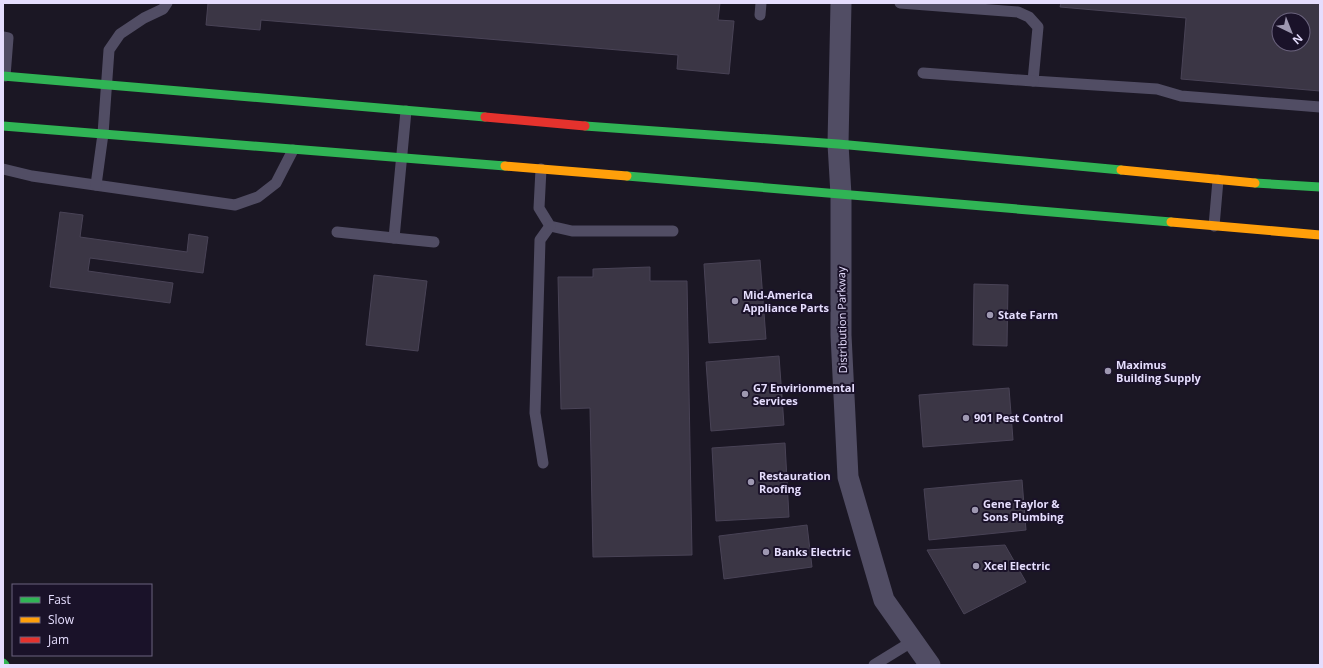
<svg xmlns="http://www.w3.org/2000/svg" width="1323" height="668" viewBox="0 0 1323 668" font-family="'Open Sans',sans-serif">
<style>
.building{fill:#3b3645;stroke:#494356;fill-rule:evenodd}
.lines{fill:none;stroke-linecap:round;stroke-linejoin:round}
.lane{stroke:#514d64;stroke-width:11}
.street{stroke:#514d64;stroke-width:21}
.fast{stroke:#30b455;stroke-width:9}
.slow{stroke:#ff9f0a;stroke-width:9}
.jam{stroke:#e5322d;stroke-width:9}
.poi-dot{fill:#9e98b1;stroke:#1a1229;stroke-width:1.5}
.labels{text-anchor:middle;stroke-width:4;stroke-linejoin:round;paint-order:stroke}
.poi-label{font-size:11px;font-weight:bold;fill:#e5ddfd;stroke:#1a1229;text-anchor:start}
.street-label{font-size:11px;fill:#e5ddfd;stroke:#1a1229}
</style>
<rect width="100%" height="100%" fill="#1b1724"/>
<g class="building">
<polygon points="208,3 720,3 718,20 734,21 729,74 677,69 678,55 261,20 260,30 206,25"/>
<path d="M1061,3H1320V91L1181,79L1186,18L1060,7ZM1279,20H1303V44H1279Z"/>
<polygon points="60,212 83,215 80,237 187,252 189,234 208,237 203,273 90,258 88,271 173,283 170,303 50,287"/>
<polygon points="760,260 766,339 709,343 704,264"/>
<polygon points="650,267 650,281 687,281 692,555 593,557 590,408 561,409 558,277 593,277 593,269"/>
<polygon points="374,275 427,281 418,351 366,345"/>
<polygon points="974,284 1008,285 1007,346 973,345"/>
<polygon points="779,356 784,425 711,431 706,362"/>
<polygon points="1009,388 1013,440 923,447 919,395"/>
<polygon points="785,443 789,517 716,521 712,448"/>
<polygon points="1022,480 1026,530 929,540 924,489"/>
<polygon points="807,525 812,567 724,579 719,536"/>
<polygon points="1005,545 1026,582 964,614 927,550"/>
</g>
<g class="lines">
<g class="lane">
<polyline points="900,3 1018,12 1029,17 1038,27 1033,81 1157,89 1181,96 1320,107"/>
<polyline points="760,15 761,3"/>
<polyline points="3,37 8,38 5,76"/>
<polyline points="923,73 1033,81"/>
<polyline points="3,169 32,176 235,205 258,197 276,183 293,150"/>
<polyline points="541,169 539,208 550,226 572,231 673,231"/>
<polyline points="96,185 103,134 109,50 120,34 144,18 163,9 167,3"/>
<polyline points="1214,226 1218,180"/>
<polyline points="337,232 394,238 406,111"/>
<polyline points="394,238 434,242"/>
<polyline points="543,463 535,413 540,240 550,226"/>
<polyline points="874,665 913,641"/>
</g>
<polyline class="street" points="841,3 838,144 841,195 841,335 848,477 884,600 930,665"/>
<g class="fast">
<polyline points="3,76 485,117"/>
<polyline points="3,126 505,166"/>
<polyline points="585,126 838,144 1121,170"/>
<polyline points="627,176 1171,222"/>
<polyline points="1255,183 1320,187"/>
<polyline points="3,663 5,665"/>
</g>
<g class="slow">
<polyline points="505,166 627,176"/>
<polyline points="1121,170 1255,183"/>
<polyline points="1171,222 1320,235"/>
</g>
<polyline class="jam" points="485,117 585,126"/>
</g>
<g class="poi-dot">
<circle cx="735" cy="301" r="4"/>
<circle cx="990" cy="315" r="4"/>
<circle cx="1108" cy="371" r="4"/>
<circle cx="745" cy="394" r="4"/>
<circle cx="966" cy="418" r="4"/>
<circle cx="751" cy="482" r="4"/>
<circle cx="975" cy="510" r="4"/>
<circle cx="766" cy="552" r="4"/>
<circle cx="976" cy="566" r="4"/>
</g>
<g class="labels">
<g class="poi-label">
<text x="743" y="299">Mid-America<tspan x="743" dy="13">Appliance Parts</tspan></text>
<text x="998" y="319">State Farm</text>
<text x="1116" y="369">Maximus<tspan x="1116" dy="13">Building Supply</tspan></text>
<text x="753" y="392">G7 Envirionmental<tspan x="753" dy="13">Services</tspan></text>
<text x="974" y="422">901 Pest Control</text>
<text x="759" y="480">Restauration<tspan x="759" dy="13">Roofing</tspan></text>
<text x="983" y="508">Gene Taylor &amp;<tspan x="983" dy="13">Sons Plumbing</tspan></text>
<text x="774" y="556">Banks Electric</text>
<text x="984" y="570">Xcel Electric</text>
</g>
<g class="street-label">
<text transform="translate(842 320) rotate(-91)" y="4">Distribution Parkway</text>
</g>
</g>
<rect width="1323" height="668" fill="none" stroke="#e5ddfd" stroke-width="8"/>
<rect x="12" y="584" width="140" height="72" fill="#1a1229" stroke="#6b637e"/>
<rect x="20" y="597" width="20" height="6" fill="#30b455" stroke="#6b637e"/>
<text x="48" y="604" font-size="12" fill="#e5ddfd">Fast</text>
<rect x="20" y="617" width="20" height="6" fill="#ff9f0a" stroke="#6b637e"/>
<text x="48" y="624" font-size="12" fill="#e5ddfd">Slow</text>
<rect x="20" y="637" width="20" height="6" fill="#e5322d" stroke="#6b637e"/>
<text x="48" y="644" font-size="12" fill="#e5ddfd">Jam</text>
<g transform="translate(1291 32) rotate(137)"><circle r="19" fill="#1a1229" stroke="#6b637e"/>
<path d="M0-3L7 15L0 10L-7 15Z" fill="#9e98b1"/>
<text y="-6" font-size="11" font-weight="bold" text-anchor="middle" fill="#e5ddfd">N</text>
</g>
</svg>
